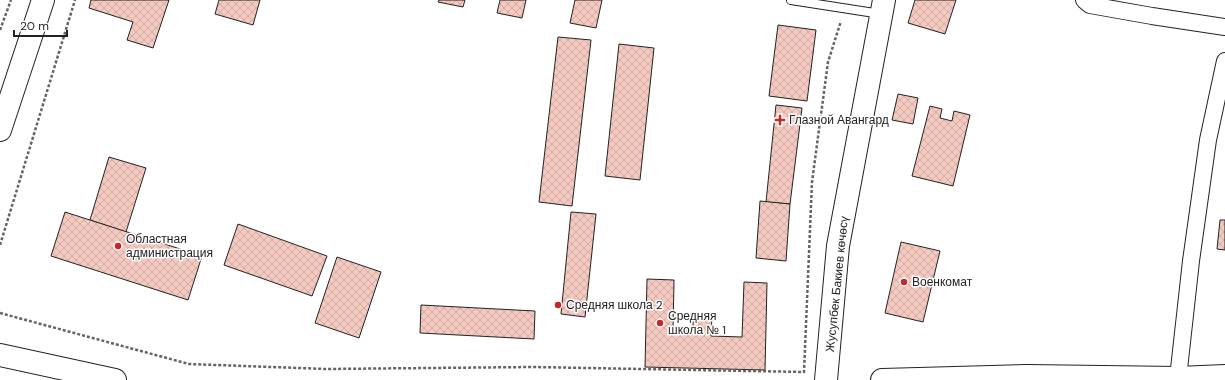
<svg xmlns="http://www.w3.org/2000/svg" width="1225" height="380" viewBox="0 0 1225 380" font-family="'DM Sans',sans-serif">
<style>
.building{fill:url(#building-cross-hatch);stroke:#222}
.lines{fill:none;stroke-linecap:round;stroke-linejoin:round}
.service-casing{stroke:#222;stroke-width:10}
.minor-casing{stroke:#222;stroke-width:18}
.secondary-casing{stroke:#222;stroke-width:24}
.primary-casing{stroke:#222;stroke-width:24}
.trunk-casing{stroke:#222;stroke-width:24}
.path{stroke:#646464;stroke-width:2.5;stroke-dasharray:3 2;stroke-linecap:butt}
.service{stroke:#fff;stroke-width:8}
.minor{stroke:#fff;stroke-width:16}
.secondary{stroke:#fff;stroke-width:22}
.primary{stroke:#fff;stroke-width:22}
.trunk{stroke:#fff;stroke-width:22}
.poi-dot{fill:#c62828;stroke:#fff;stroke-width:1.5}
.labels{text-anchor:middle;stroke-width:3;stroke-linejoin:round;paint-order:stroke}
.poi-label{font-size:12px;fill:#222;stroke:#fff;text-anchor:start}
.street-label{font-size:12px;fill:#222;stroke:#fff}
</style>
<defs>
<pattern id="building-cross-hatch" width="8" height="8" patternUnits="userSpaceOnUse"><rect width="8" height="8" fill="#f3c9c0"/><path d="M0 0l8 8M0 8l8-8" fill="none" stroke="#d0aca5"/></pattern>
</defs>
<rect width="100%" height="100%" fill="#fff"/>
<g class="building">
<polygon points="91,0 169,0 153,48 127,40 133,22 89,8"/>
<polygon points="219,0 260,0 253,25 215,14"/>
<polygon points="439,0 465,0 463,7 438,2"/>
<polygon points="500,0 526,0 522,18 497,13"/>
<polygon points="575,0 602,0 596,28 570,23"/>
<polygon points="915,0 956,0 945,34 908,23"/>
<polygon points="778,25 816,30 807,101 769,96"/>
<polygon points="558,37 591,40 572,206 539,202"/>
<polygon points="619,44 654,48 640,180 605,176"/>
<polygon points="898,94 918,98 913,124 892,120"/>
<polygon points="776,105 802,108 790,204 766,202"/>
<polygon points="930,106 942,109 940,118 952,121 954,111 970,115 953,186 912,176"/>
<polygon points="109,157 146,168 126,232 90,220"/>
<polygon points="760,201 790,204 786,261 756,258"/>
<polygon points="65,212 202,256 188,300 51,256"/>
<polygon points="571,212 596,214 585,317 561,314"/>
<polygon points="1220,220 1225,220 1225,250 1217,249"/>
<polygon points="238,224 327,256 312,296 224,265"/>
<polygon points="901,242 940,251 923,322 885,313"/>
<polygon points="337,257 381,272 359,338 315,323"/>
<polygon points="647,279 674,280 673,331 693,331 693,314 712,315 711,336 742,337 744,282 767,283 765,370 645,367"/>
<polygon points="421,305 535,311 534,339 420,333"/>
</g>
<g class="lines">
<defs>
<polyline id="service" points="791,0 881,14"/>
<g id="minor">
<polyline points="1084,0 1090,5 1152,16 1225,27"/>
<polyline points="1178,378 1191,261 1208,140 1225,61"/>
</g>
<g id="secondary">
<polyline points="0,355 115,380"/>
<polyline points="882,380 1027,376 1178,378 1225,376"/>
</g>
<polyline id="primary" points="0,130 43,0"/>
<polyline id="trunk" points="826,380 838,246 884,0"/>
</defs>
<use href="#service" class="service-casing"/>
<use href="#minor" class="minor-casing"/>
<use href="#secondary" class="secondary-casing"/>
<use href="#primary" class="primary-casing"/>
<use href="#trunk" class="trunk-casing"/>
<g class="path">
<polyline points="0,30 11,0"/>
<polyline points="0,245 75,0"/>
<polyline points="0,313 189,364 326,369 533,367 804,372 812,182 828,62 841,21"/>
</g>
<use href="#service" class="service"/>
<use href="#minor" class="minor"/>
<use href="#secondary" class="secondary"/>
<use href="#primary" class="primary"/>
<use href="#trunk" class="trunk"/>
</g>
<g class="poi-dot">
<path d="M778 114h4v4h4v4h-4v4h-4v-4h-4v-4h4z"/>
<circle cx="118" cy="246" r="4"/>
<circle cx="904" cy="282" r="4"/>
<circle cx="558" cy="305" r="4"/>
<circle cx="660" cy="323" r="4"/>
</g>
<g class="labels">
<g class="poi-label">
<text x="789" y="124">Глазной Авангард</text>
<text x="126" y="243">Областная<tspan x="126" dy="14">администрация</tspan></text>
<text x="912" y="286">Военкомат</text>
<text x="566" y="309">Средняя школа 2</text>
<text x="668" y="320">Средняя<tspan x="668" dy="14">школа № 1</tspan></text>
</g>
<g class="street-label">
<text transform="translate(837 284) rotate(-84)" y="4">Жусупбек Бакиев көчөсү</text>
</g>
</g>
<path d="M14 30v6h53v-6" fill="none" stroke="#222222" stroke-width="2"/>
<text x="20" y="30" font-size="12" fill="#222222" stroke="#ffffff" stroke-width="3" paint-order="stroke">20 m</text>
</svg>
